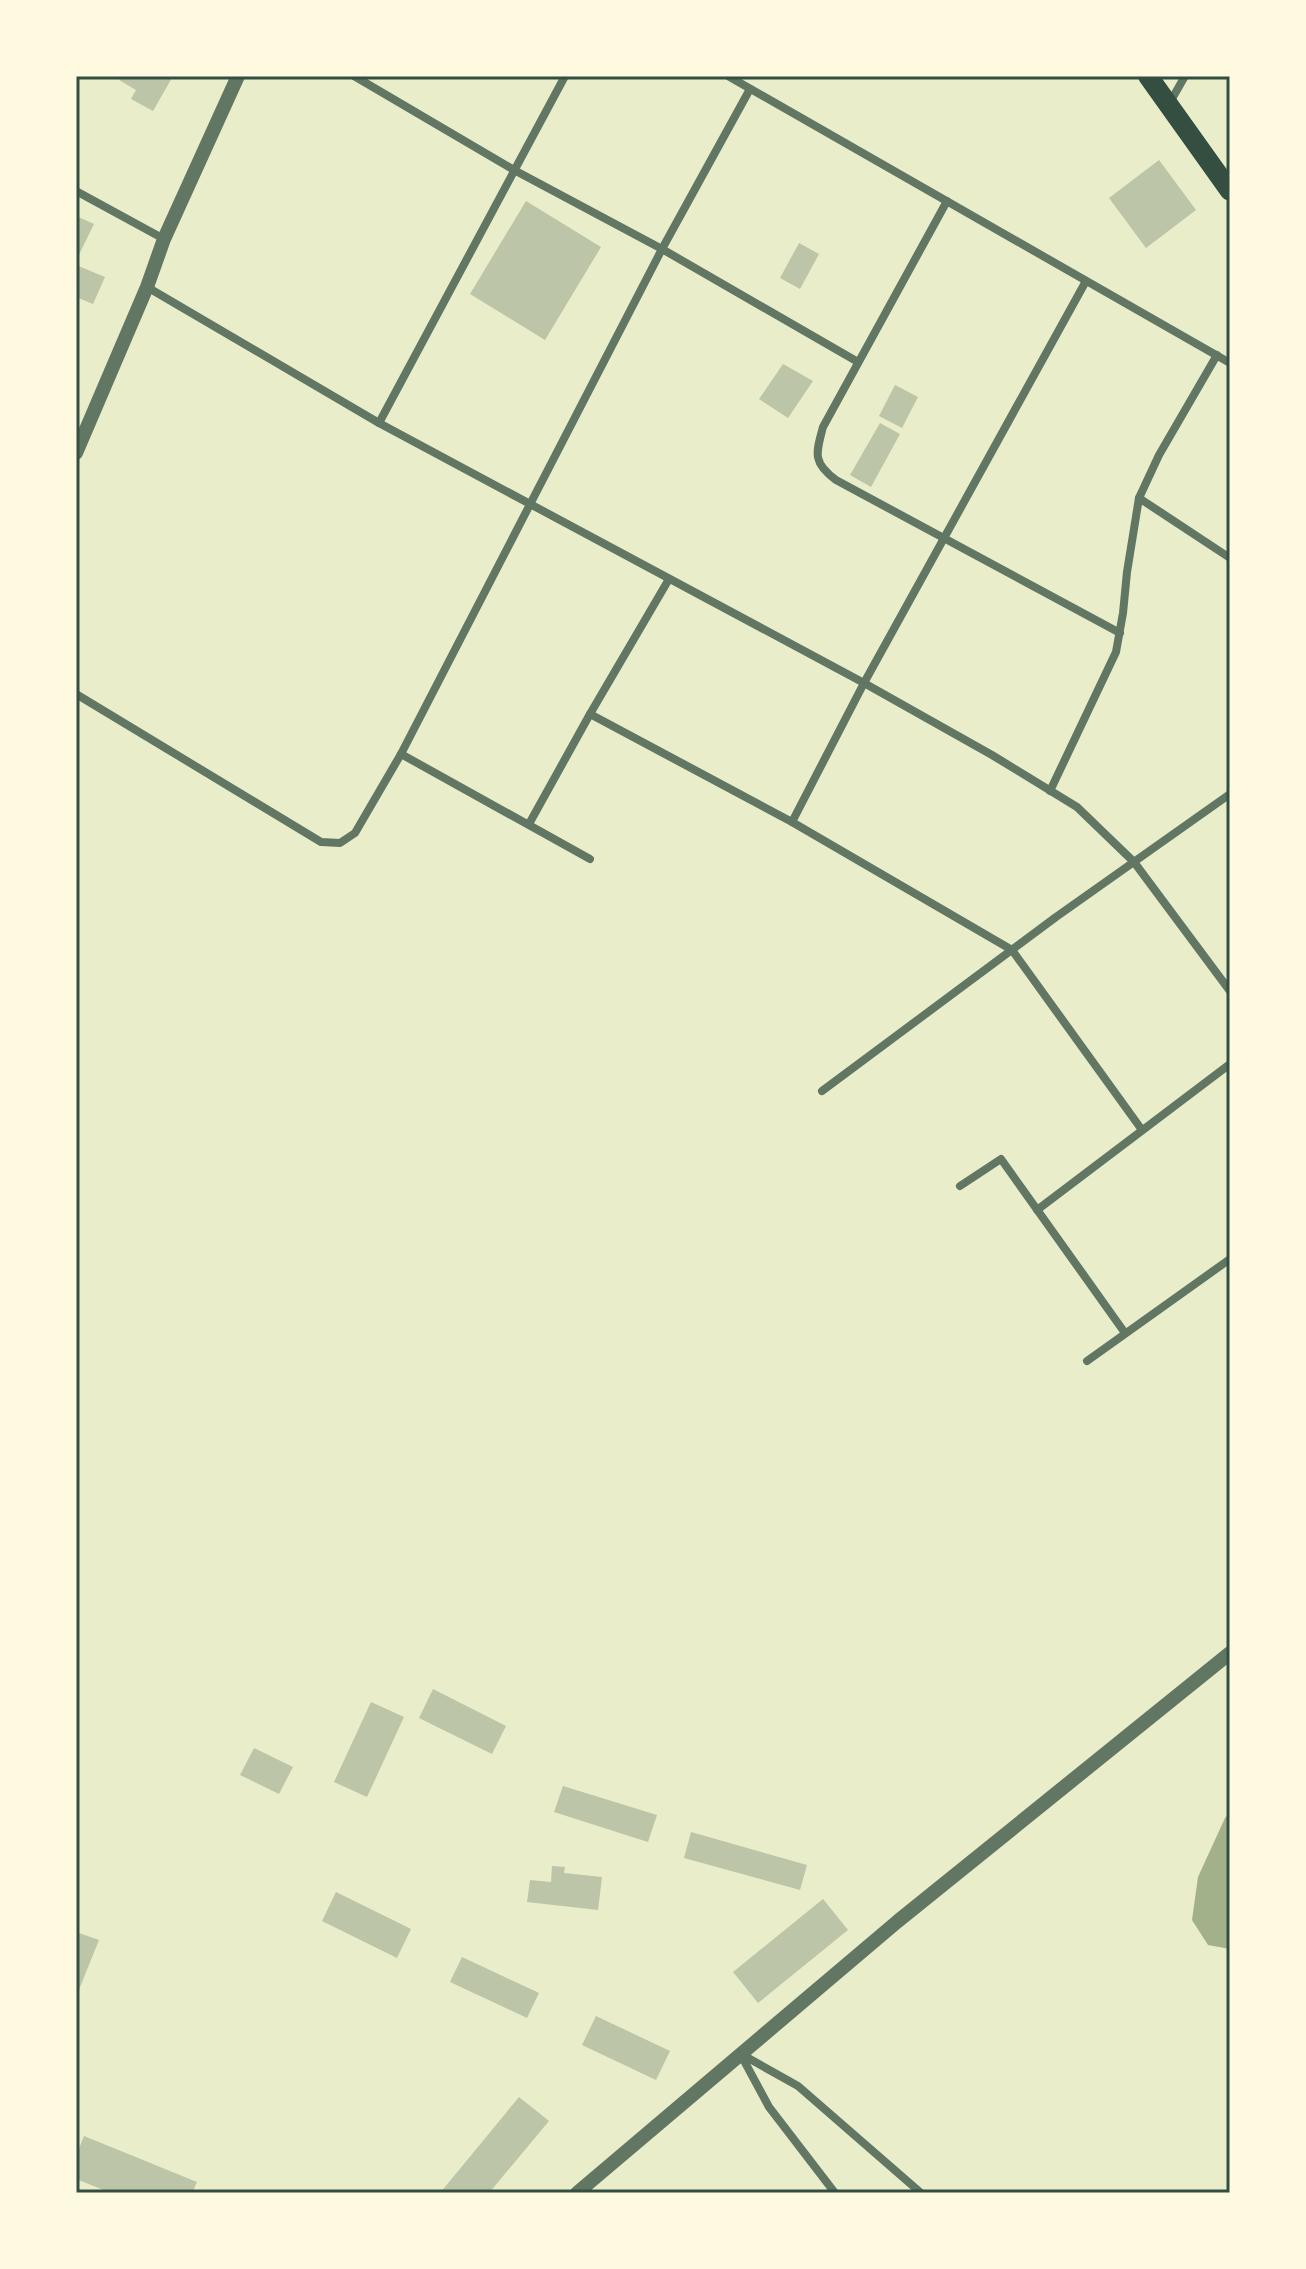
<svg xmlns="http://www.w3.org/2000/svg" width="1306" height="2269" viewBox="0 0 1306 2269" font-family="Manrope,sans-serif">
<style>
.water{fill:#a3b18a}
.building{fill:#bcc5a7}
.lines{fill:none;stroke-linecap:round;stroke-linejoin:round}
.minor{stroke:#617663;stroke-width:8}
.tertiary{stroke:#617663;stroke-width:14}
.primary{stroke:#344e41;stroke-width:20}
.neatline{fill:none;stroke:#344e41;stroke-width:3}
</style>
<rect width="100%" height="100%" fill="#e9edc9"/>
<polygon class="water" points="1230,1812 1230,1949 1208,1945 1192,1920 1198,1877 1225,1818"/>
<g class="building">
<polygon points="122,76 173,76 153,111 131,99 136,90 119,80"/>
<polygon points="1159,160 1196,210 1146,248 1109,198"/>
<polygon points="526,201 601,247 545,340 470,294"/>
<polygon points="76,216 94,224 76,261"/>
<polygon points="799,243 819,254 800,289 780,278"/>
<polygon points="76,265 105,277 93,304 76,297"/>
<polygon points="783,364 813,381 788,418 759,399"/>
<polygon points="895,385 918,397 902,428 879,416"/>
<polygon points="880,423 900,434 871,487 850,475"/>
<polygon points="433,1689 506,1726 492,1754 419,1718"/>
<polygon points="371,1702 404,1717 367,1797 334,1782"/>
<polygon points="254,1748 293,1767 279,1794 240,1775"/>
<polygon points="563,1786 657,1815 648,1842 554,1812"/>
<polygon points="691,1832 807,1865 800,1890 684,1858"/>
<polygon points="552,1866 565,1867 564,1873 602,1877 598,1910 527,1902 530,1880 551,1882"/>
<polygon points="336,1892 411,1929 397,1958 322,1921"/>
<polygon points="823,1899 848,1930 758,2003 733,1972"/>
<polygon points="76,1932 99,1940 76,1997"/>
<polygon points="462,1957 539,1993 527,2018 450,1982"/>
<polygon points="596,2016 670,2051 656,2080 582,2045"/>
<polygon points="519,2097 549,2121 489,2193 440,2193"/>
<polygon points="84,2136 197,2182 192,2193 111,2193 76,2179 76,2156"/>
</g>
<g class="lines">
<g class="minor">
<polyline points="354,76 514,170 662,249 858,362"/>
<polyline points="728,76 1230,363"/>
<polyline points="1169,104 1185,76"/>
<polyline points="76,191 164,239"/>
<path d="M947,201L823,427C816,453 812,462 836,480L1120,633"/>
<polyline points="147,287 379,423 864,683 992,755 1077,807 1134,862 1230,991"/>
<polyline points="379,423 565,76"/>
<polyline points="1139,498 1230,558"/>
<polyline points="76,694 321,842 340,843 355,833 401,754 662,249 750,89"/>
<polyline points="590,714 792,822 1012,950 1142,1130"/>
<polyline points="401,754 590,859"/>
<polyline points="1050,791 1116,652 1123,613 1127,572 1139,498 1159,455 1217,355"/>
<polyline points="792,822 864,683 1086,281"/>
<polyline points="529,824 590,714 669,579"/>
<polyline points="822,1091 1056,917 1230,794"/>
<polyline points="960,1186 1001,1159 1125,1333"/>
<polyline points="1037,1210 1230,1064"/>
<polyline points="1087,1361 1230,1259"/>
<polyline points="741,2054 798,2086 921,2193"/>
<polyline points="741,2055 769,2107 835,2193"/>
</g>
<g class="tertiary">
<polyline points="76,453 147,287 164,239 238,76"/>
<polyline points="577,2193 898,1921 1230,1653"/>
</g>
<polyline class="primary" points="1148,76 1230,191"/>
</g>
<rect width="1306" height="2269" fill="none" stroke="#fefae0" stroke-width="156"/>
<rect x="78" y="78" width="1150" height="2113" class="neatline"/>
</svg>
